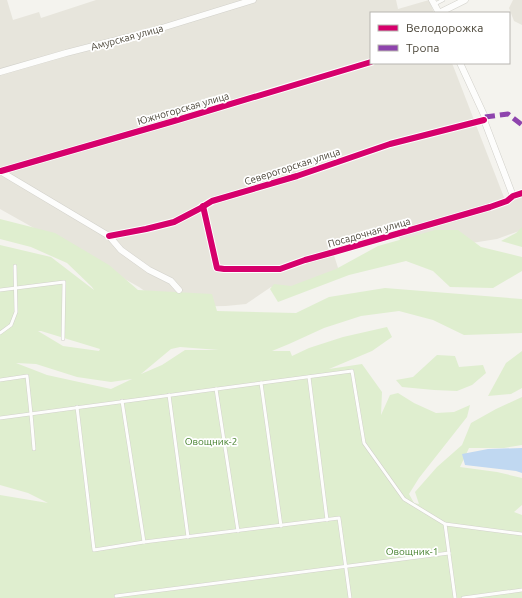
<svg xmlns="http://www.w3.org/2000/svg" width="522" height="598" viewBox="0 0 522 598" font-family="Ubuntu,sans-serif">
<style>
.residential{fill:#e7e5dc}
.green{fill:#dfeecf;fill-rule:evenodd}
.water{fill:#c0d8f1}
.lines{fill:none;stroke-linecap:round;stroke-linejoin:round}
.service-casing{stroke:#d2d1cb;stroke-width:4}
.minor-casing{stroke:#d2d1cb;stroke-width:7}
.service{stroke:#fdfdfc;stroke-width:3}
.minor{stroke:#fdfdfc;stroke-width:6}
.quiet{stroke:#8e44ad;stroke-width:5;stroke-dasharray:10 5;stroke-linecap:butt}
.cycleway-casing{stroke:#fff;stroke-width:8}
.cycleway{stroke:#d6006c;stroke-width:6}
.labels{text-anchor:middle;stroke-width:3.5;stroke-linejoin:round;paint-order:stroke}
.street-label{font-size:10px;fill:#4b4639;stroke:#fff}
.park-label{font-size:10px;fill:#427f2a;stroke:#fff}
</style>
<rect width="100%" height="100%" fill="#f4f3ee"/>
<g class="residential">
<polygon points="0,0 7,0 13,20 39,12 41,18 96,0 396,0 398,9 429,0 434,13 371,13 371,63 452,63 505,200 522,197 522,230 497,239 459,245 408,256 395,229 332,249 339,271 291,288 271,287 246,304 226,306 167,307 139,287 0,209"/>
<polygon points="513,0 522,0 522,25 514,21 509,8"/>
</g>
<g class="green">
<path d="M0,219L55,233L109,265L138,290L212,294L217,311L296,313L329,297L385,288L522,299V333L464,335L433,320L399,311L361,316L324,328L289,344L272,351H290L292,356L309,348L343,337L387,327L392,337L372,351L329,369L362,364L382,392L381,415L390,395L398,393L414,403L436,413L454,412L470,405L467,417L419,478L409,494L414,503L419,504L415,492L437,467L462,445L471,423L496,409L522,397V445L504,448H469L460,467L497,472L522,478V505L514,512L522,515V598H0V495L48,503L28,493L0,485V245L51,257L94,290L92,287L67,263L31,247L0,239ZM38,331H41L100,349L99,351L63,346ZM180,347L219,350H185L162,365L141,374L171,349ZM16,363L36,364L77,377L111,382L132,379L111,389L47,375Z"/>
<polygon points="522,227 522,247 501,241 516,233"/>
<polygon points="435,230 458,230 481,247 522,257 522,271 493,288 450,287 433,271 406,261 349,275 278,302 270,289 274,284 291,286 336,269 378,246"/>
<polygon points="522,351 522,388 511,394 488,396 506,363"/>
<polygon points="437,355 455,356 459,367 483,365 486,373 472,385 457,391 434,390 402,387 396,380 413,377"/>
</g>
<polygon class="water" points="522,448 522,473 516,471 465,465 462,454 488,449"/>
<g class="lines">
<defs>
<g id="service">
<polyline points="435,4 443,0"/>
<polyline points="0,290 64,282 63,339"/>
<polyline points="0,333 11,325 16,312 15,266"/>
<polyline points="309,377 327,520"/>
<polyline points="0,380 27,376 31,414 34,449"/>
<polyline points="261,383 281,526"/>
<polyline points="216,389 238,531"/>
<polyline points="169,395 188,537"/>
<polyline points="122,401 144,542"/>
<polyline points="77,407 94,550 144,542 339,518 350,598"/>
<polyline points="0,418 352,371 364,443 404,499 445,524 455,598"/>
<polyline points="445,524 522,534"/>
<polyline points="116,596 449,553"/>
<polyline points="463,598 522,590"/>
</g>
<g id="minor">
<polyline points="432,0 439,13"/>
<polyline points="439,13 465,0"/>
<polyline points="460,63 485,117 484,120 513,196"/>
<polyline points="0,72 66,53 152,31 253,0"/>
<polyline points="0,171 109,236 121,250 149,270 171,281 179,290"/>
<polyline points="1,171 174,121 371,62"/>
<polyline points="203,206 217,268 224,269 280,269 305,260 334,252 490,207 507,201 513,196 522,193"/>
<polyline points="109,236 146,229 174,222 199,209 212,201 297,176 390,144 484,120"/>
</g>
</defs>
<use href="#service" class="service-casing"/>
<use href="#minor" class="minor-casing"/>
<use href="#service" class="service"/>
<use href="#minor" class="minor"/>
<polyline class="quiet" points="485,117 508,114 522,125"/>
<defs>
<g id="cycleway">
<polyline points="1,171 174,121 371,62"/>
<polyline points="203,206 217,268 224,269 280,269 305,260 334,252 490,207 507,201 513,196 522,193"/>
<polyline points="109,236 146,229 174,222 199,209 212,201 297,176 390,144 484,120"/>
</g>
</defs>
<use href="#cycleway" class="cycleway-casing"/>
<use href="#cycleway" class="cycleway"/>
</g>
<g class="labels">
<g class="street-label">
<text transform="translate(127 37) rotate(-15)" y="4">Амурская улица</text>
<text transform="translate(183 108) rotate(-16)" y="4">Южногорская улица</text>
<text transform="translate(292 166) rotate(-18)" y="4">Северогорская улица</text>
<text transform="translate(369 232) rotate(-16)" y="4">Посадочная улица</text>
</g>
<g class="park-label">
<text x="211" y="445">Овощник-2</text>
<text x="412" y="555">Овощник-1</text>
</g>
</g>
<rect x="370" y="12" width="140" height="52" fill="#ffffff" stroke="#b7b5b0"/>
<rect x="378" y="25" width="20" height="6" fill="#d6006c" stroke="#b7b5b0"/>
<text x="406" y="32" font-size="12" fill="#4b4639">Велодорожка</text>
<rect x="378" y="45" width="20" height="6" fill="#8e44ad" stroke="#b7b5b0"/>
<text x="406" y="52" font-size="12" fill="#4b4639">Тропа</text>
</svg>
